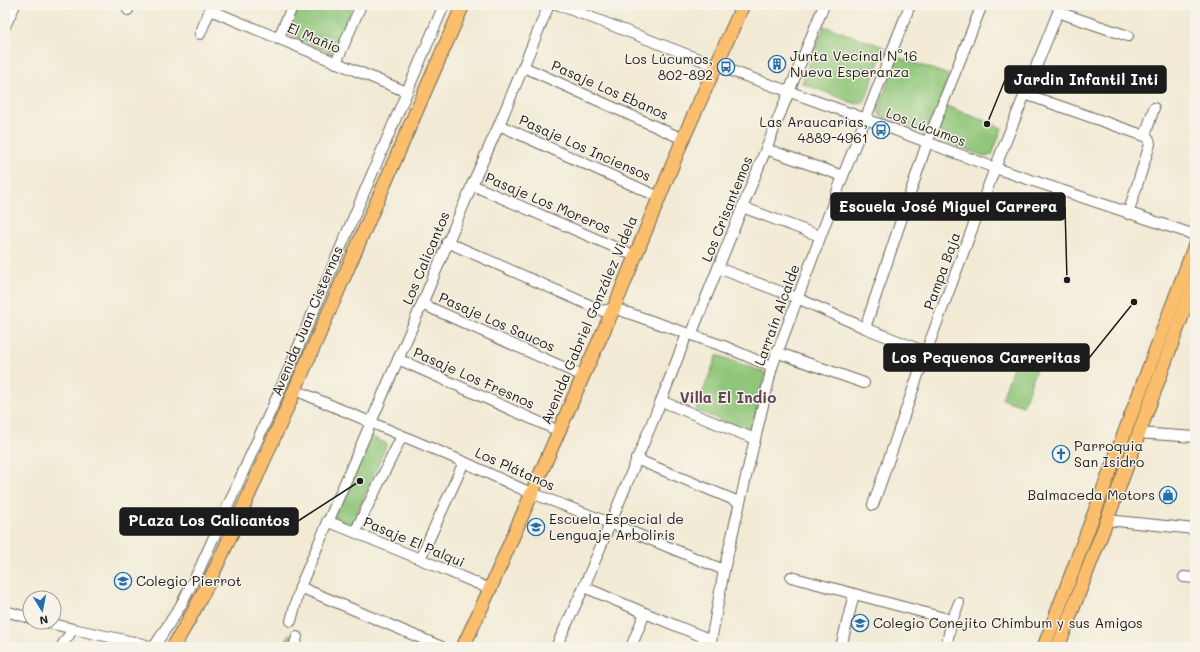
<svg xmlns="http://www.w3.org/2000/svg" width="1200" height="652" viewBox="0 0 1200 652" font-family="Mali,sans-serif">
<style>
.green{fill:#90c679;stroke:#56714a}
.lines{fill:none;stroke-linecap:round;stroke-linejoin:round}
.minor-casing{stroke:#67645c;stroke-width:12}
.major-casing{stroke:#67645c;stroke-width:15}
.minor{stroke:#fff;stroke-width:10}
.major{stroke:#fabe6d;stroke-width:13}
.labels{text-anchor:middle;stroke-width:3;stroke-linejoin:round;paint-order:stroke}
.street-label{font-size:14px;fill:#1c1c1c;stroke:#f7f3e8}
.poi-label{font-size:14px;fill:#1c1c1c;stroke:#f7f3e8;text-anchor:start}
.neighbourhood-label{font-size:15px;font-weight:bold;fill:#614756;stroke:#f7f3e8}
.leader{fill:none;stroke:#1c1c1c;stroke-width:1.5}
.callout-dot{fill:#1c1c1c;stroke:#f7f3e8;stroke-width:1.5}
.callout{fill:#1c1c1c;stroke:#1c1c1c;stroke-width:1.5}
.callout-label{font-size:15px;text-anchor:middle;font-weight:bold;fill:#fff}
</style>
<rect width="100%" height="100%" fill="#f7f3e8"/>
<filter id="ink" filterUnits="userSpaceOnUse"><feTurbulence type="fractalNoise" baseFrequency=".025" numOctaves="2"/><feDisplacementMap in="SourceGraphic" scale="8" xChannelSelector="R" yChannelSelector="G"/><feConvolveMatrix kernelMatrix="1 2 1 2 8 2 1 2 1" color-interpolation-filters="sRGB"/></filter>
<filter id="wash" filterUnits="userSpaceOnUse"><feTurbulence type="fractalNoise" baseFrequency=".012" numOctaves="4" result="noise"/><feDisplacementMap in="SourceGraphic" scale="16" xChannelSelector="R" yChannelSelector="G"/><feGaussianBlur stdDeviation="0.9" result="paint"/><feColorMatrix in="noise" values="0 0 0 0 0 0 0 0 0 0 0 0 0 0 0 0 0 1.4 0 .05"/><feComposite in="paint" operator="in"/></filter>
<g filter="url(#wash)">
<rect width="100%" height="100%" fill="#f2ead4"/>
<g class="green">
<polygon points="297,5 353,5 333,53 285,33"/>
<polygon points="824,26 884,47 865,101 856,104 802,83"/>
<polygon points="897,57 949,75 939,103 1002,128 992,155 986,157 880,116 878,110"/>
<polygon points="717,355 766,373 751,433 696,410"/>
<polygon points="1015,361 1036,369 1023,406 1002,399"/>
<polygon points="368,435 387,444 352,525 334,518"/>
<polygon points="289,634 295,635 292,647 283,647"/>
</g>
</g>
<g filter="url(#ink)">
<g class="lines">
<defs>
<g id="minor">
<polyline points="559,5 709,63 866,119 995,168 1195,235"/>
<polyline points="128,10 130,5"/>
<polyline points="210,10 407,92"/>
<polyline points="1058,12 1128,36"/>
<polyline points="5,26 15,5"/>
<polyline points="200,34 212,5"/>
<polyline points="278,39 293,5"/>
<polyline points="336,63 361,5"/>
<polyline points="524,67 683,139"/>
<path d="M1025,94L1145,136C1149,138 1150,140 1150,144L1128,214"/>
<polyline points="499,125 659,197"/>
<polyline points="1145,136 1154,108"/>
<polyline points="766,149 843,176"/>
<polyline points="472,185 635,256"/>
<polyline points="742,207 820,236"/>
<polyline points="447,242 603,311 614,308 726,347 772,367"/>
<polyline points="718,268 797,298 865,328 926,352"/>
<polyline points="422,304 583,376"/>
<polyline points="865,328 927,143 982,5"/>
<polyline points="691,335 824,5"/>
<polyline points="776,352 864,383"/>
<polyline points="398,359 559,431"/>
<polyline points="295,390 464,462 524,490 610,523 724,570"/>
<polyline points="661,401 755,439"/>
<polyline points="1138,433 1195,437"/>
<polyline points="636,459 739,502"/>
<polyline points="873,505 926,352 995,168 1061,5"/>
<polyline points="1107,520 1195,529"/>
<polyline points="327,521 420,559 490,589"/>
<polyline points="355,532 402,436"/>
<polyline points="420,559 464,462"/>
<polyline points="791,577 952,620"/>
<polyline points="1184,577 1195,578"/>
<polyline points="300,587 442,647"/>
<polyline points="584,587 645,613 711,640"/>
<polyline points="5,611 30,618"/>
<polyline points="291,621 300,587 422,304 472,185 499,125 549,5"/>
<polyline points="46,622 73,629 143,644 151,647"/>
<polyline points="61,647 73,629"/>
<polyline points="154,647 181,605 199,570 280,390 444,5"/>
<polyline points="294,647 297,637"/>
<polyline points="556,647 584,587 661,401 687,334"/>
<polyline points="631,647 645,613"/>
<polyline points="710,647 724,570 772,367 843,176 910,5"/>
<polyline points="841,647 854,594"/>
<polyline points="946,647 952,620 959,603"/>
</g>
<g id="major">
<path d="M173,647C216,577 246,499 280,424C342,284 401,144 463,5"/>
<polyline points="463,647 490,589 583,376 614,308 683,139 743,5"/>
<polyline points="1044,647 1195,245"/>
<polyline points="1058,647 1107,520 1195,281"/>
</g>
</defs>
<use href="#minor" class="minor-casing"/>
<use href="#major" class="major-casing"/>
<use href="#minor" class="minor"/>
<use href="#major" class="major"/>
</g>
</g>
<defs>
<symbol id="building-ring" viewBox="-11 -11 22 22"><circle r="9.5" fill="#f7f3e8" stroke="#1f6fb2" stroke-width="1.5"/><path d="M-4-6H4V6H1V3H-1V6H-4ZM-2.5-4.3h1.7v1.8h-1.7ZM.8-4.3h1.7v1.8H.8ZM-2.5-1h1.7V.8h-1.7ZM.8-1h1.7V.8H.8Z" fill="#1f6fb2"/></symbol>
<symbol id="bus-ring" viewBox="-11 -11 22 22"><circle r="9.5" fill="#f7f3e8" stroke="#1f6fb2" stroke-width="1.5"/><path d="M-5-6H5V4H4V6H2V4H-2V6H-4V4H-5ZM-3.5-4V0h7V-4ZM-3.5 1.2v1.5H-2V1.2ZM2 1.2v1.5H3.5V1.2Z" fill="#1f6fb2"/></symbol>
<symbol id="church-ring" viewBox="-11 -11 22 22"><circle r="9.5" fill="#f7f3e8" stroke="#1f6fb2" stroke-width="1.5"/><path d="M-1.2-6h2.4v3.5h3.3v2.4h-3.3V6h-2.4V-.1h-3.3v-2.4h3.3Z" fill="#1f6fb2"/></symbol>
<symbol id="shop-ring" viewBox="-11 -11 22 22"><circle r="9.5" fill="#f7f3e8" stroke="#1f6fb2" stroke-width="1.5"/><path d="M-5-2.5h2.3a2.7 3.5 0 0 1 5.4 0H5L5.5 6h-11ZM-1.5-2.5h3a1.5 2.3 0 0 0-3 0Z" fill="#1f6fb2"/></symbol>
<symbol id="school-ring" viewBox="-11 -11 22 22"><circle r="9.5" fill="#f7f3e8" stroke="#1f6fb2" stroke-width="1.5"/><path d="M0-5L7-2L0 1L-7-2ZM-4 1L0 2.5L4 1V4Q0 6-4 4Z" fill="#1f6fb2"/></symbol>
</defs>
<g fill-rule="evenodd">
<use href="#building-ring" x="767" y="54" width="20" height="20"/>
<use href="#bus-ring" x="716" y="57" width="20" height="20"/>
<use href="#bus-ring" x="871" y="120" width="20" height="20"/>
<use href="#church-ring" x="1051" y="444" width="20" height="20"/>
<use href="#shop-ring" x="1158" y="485" width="20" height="20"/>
<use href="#school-ring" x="526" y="517" width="20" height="20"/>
<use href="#school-ring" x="113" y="571" width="20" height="20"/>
<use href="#school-ring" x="850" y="613" width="20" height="20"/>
</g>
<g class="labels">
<g class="street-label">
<text transform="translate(314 38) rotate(23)" y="5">El Mañio</text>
<text transform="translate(610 90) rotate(24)" y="5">Pasaje Los Ebanos</text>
<text transform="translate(926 127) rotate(21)" y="5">Los Lúcumos</text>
<text transform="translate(585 148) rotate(24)" y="5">Pasaje Los Inciensos</text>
<text transform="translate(548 203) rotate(23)" y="5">Pasaje Los Moreros</text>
<text transform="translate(727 209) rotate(-68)" y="5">Los Crisantemos</text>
<text transform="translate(426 258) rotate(-67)" y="5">Los Calicantos</text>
<text transform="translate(942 271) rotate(-70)" y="5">Pampa Baja</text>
<text transform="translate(777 315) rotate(-70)" y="5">Larraín Alcalde</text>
<text transform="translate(589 320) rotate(-67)" y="5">Avenida Gabriel González Videla</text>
<text transform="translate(307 321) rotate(-67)" y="5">Avenida Juan Cisternas</text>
<text transform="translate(497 322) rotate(24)" y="5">Pasaje Los Saucos</text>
<text transform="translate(474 378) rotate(24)" y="5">Pasaje Los Fresnos</text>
<text transform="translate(515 469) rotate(24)" y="5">Los Plátanos</text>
<text transform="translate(414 542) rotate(23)" y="5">Pasaje El Palqui</text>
</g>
<g class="poi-label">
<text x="790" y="61">Junta Vecinal N°16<tspan x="790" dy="16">Nueva Esperanza</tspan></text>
<text x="713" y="64" text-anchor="end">Los Lúcumos,<tspan x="713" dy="16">802-892</tspan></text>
<text x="868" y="127" text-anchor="end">Las Araucarias,<tspan x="868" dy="16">4889-4961</tspan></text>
<text x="1074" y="451">Parroquia<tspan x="1074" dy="16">San Isidro</tspan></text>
<text x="1155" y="500" text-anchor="end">Balmaceda Motors</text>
<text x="549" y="524">Escuela Especial de<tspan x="549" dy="16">Lenguaje Arboliris</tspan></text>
<text x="136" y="586">Colegio Pierrot</text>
<text x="873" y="628">Colegio Conejito Chimbum y sus Amigos</text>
</g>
<g class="neighbourhood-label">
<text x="728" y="403">Villa El Indio</text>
</g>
</g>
<path class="leader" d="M987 124L1005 80M1067 280L1065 207M1134 302L1089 358M360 481L298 521"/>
<g class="callout-dot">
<circle cx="987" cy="124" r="4"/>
<circle cx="1067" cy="280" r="4"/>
<circle cx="1134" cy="302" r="4"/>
<circle cx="360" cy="481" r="4"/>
</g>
<g class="callout">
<rect x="1005" y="66" width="161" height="27" rx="4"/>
<rect x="831" y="193" width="234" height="27" rx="4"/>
<rect x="884" y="344" width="205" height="27" rx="4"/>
<rect x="120" y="508" width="178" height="27" rx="4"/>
</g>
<g class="callout-label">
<text x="1086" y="85">Jardin Infantil Inti</text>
<text x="948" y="212">Escuela José Miguel Carrera</text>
<text x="986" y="363">Los Pequenos Carreritas</text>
<text x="209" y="526">PLaza Los Calicantos</text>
</g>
<rect width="1200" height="652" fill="none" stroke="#f7f3e8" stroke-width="20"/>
<g transform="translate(42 610) rotate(170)"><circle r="19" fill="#f7f3e8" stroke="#9f9d96"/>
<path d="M0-3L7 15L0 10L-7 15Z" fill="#1f6fb2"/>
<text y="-6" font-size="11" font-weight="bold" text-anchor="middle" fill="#1c1c1c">N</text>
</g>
</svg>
